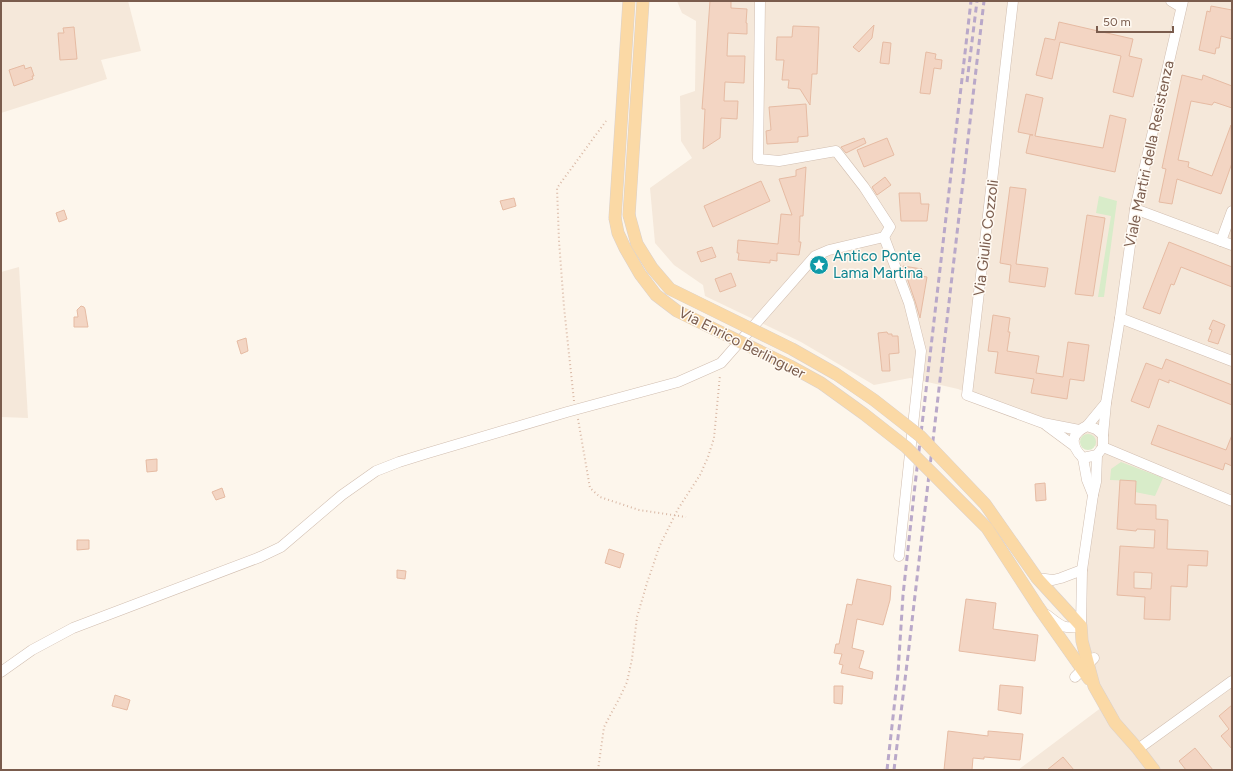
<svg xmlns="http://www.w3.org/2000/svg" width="1233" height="771" viewBox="0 0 1233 771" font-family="Figtree,sans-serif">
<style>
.residential{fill:#f5e8da}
.green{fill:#d8ecc9}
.building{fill:#f3d5c3;stroke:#e6bba3;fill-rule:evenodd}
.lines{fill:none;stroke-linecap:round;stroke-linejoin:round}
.minor-casing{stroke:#d1beb0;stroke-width:11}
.major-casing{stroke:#dad1cd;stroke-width:13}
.path{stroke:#d9b8a5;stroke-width:2;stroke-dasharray:1 3;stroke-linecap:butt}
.minor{stroke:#fff;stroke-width:10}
.major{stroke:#fbd9a5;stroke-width:12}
.rail{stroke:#b9a8c9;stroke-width:3;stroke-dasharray:6 4;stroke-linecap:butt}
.major-bridge-casing{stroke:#dad1cd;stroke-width:13;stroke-linecap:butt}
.major-bridge{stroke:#fbd9a5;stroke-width:12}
.labels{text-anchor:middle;stroke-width:3;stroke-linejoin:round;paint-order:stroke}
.street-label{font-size:15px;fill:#7a5c4d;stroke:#fffaf3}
.culture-label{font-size:15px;fill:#0d838f;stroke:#fffaf3;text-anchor:start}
</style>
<rect width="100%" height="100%" fill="#fdf6ec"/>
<g class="residential">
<polygon points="1,1 128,1 141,51 101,60 107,79 1,113"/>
<polygon points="677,1 1232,1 1232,770 1018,770 1106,704 1088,663 1080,562 1097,447 958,389 910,378 874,385 801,342 705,296 703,285 674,265 655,243 650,188 692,158 681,141 680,96 695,91 696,21 682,13"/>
<polygon points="19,267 28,418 1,417 1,272"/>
</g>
<g class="green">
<polygon points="1099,196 1117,201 1104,297 1098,297 1111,216 1096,213"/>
<circle cx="1088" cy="442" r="8"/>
<polygon points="1121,462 1163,478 1155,496 1135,492 1136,481 1110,480 1111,469"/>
</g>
<g class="building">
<polygon points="710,1 731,1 731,8 747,9 746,23 747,23 747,34 728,33 727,56 745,56 744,83 725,82 724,101 738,101 737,119 721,118 720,138 703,149 705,109 702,109"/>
<polygon points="1211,6 1232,10 1232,39 1221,36 1219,48 1216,48 1215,54 1199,50 1207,11 1210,12"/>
<polygon points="1059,22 1133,39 1129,56 1142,59 1133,97 1113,92 1121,56 1060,42 1052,79 1036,75 1045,38 1055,40"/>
<polygon points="874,25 872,38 859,52 853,47"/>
<polygon points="793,26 819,27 817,74 812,74 810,105 800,89 788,88 789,80 782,80 784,60 776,60 777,37 792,37"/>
<polygon points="74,27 77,59 60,60 58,33 64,33 63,28"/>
<polygon points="883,42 891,43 889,64 880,63"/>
<polygon points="926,52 936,54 935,59 942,60 941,69 934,68 930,94 920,93"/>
<polygon points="24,65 25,69 31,67 34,76 32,76 33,79 14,86 9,70"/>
<polygon points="1182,75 1202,80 1203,75 1232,86 1232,108 1214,102 1212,105 1191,101 1178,160 1189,162 1188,167 1212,176 1231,125 1232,163 1221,194 1177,179 1172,204 1159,202 1166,169 1162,168"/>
<polygon points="1026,94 1043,98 1035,136 1103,148 1110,115 1126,119 1115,172 1026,153 1030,135 1033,135 1018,132"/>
<polygon points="806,104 808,136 798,137 798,142 767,144 766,131 771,130 769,107"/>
<polygon points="864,138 866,143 846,153 841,147"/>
<polygon points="887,138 894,155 864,167 857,150"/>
<polygon points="806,167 803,216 800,216 799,242 801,242 799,255 777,253 777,261 770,260 770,263 738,260 739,253 737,253 738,240 778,244 781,214 792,215 779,179 796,176 796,170"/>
<polygon points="885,177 891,185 877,195 872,187"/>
<polygon points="761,181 770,201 713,227 704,206"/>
<polygon points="1010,187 1026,189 1016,264 1048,268 1045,287 1009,282 1011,265 1000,263"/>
<polygon points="899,193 920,193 921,204 929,204 927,221 901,221"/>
<polygon points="514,198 516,206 503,210 500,201"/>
<polygon points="64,210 67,219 59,222 56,213"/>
<polygon points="1087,215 1105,218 1093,296 1075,294"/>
<polygon points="1169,242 1232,267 1232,287 1181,267 1174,285 1171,284 1160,314 1143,308"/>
<polygon points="712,247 716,257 701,262 697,252"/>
<polygon points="903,266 922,269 921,276 927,277 920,318 915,301"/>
<polygon points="731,273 736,286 720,292 715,279"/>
<polygon points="81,306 84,307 85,309 88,327 74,327 74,317 78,317 77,310"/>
<polygon points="993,315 1010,318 1008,332 1010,332 1007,351 1039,356 1036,373 1063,377 1068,342 1089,345 1084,381 1070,379 1067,399 1031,393 1034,379 995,373 998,352 988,351"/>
<polygon points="1213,320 1225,325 1218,344 1208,341 1212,330 1209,329"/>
<polygon points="887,332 888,334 892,334 892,336 898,336 899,353 889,354 890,371 882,371 878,333"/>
<polygon points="246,338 248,351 241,354 237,341"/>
<polygon points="1166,359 1232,385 1232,405 1169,380 1169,383 1159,379 1149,408 1131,401 1146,363 1162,369"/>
<polygon points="1158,425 1226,450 1232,435 1232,466 1225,463 1223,470 1151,444"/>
<polygon points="157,459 157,471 147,472 146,460"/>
<path d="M1120,480L1136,481L1135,504L1156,505V519L1168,520L1167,549L1208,551L1207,566L1188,565L1187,587L1171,586L1170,620L1144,619L1145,597L1117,595L1120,546L1154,548L1155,530L1137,529L1136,531L1117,529ZM1134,572L1152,573L1151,589L1134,588Z"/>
<polygon points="1045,483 1046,500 1036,501 1035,484"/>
<polygon points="222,488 225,497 216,500 212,492"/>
<polygon points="77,540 89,540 89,549 77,550"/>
<polygon points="609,549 624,554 620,568 605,563"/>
<polygon points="397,570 406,571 405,579 397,578"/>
<polygon points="857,579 891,586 890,600 883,625 857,619 852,648 864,651 859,668 873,672 872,679 841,673 843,665 839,664 842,654 834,653 836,644 839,644 847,604 852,605"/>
<polygon points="966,599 996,603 993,629 1038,635 1035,661 959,651"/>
<polygon points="1000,685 1023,687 1021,714 998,710"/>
<polygon points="834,686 843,686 842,704 834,703"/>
<polygon points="115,695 130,700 127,710 112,706"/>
<polygon points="1232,705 1232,749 1221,736 1229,729 1219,716"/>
<polygon points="948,731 988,736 988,731 1023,734 1020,760 984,757 984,759 973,758 972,770 944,770"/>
<polygon points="1195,748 1213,770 1186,770 1179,761"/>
<polygon points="1063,757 1074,770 1047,770"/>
</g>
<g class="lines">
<defs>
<g id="minor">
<polyline points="1013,1 967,395 1043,423 1079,430"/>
<polyline points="1171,1 1181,7"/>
<polyline points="1135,209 1232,245"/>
<polyline points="884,237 909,303 921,351 899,556"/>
<polyline points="1221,241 1232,211"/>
<polyline points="1120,318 1232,361"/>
<polyline points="1046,425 1073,445"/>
<path d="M1087,426L1096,429L1103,435V447L1097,455L1083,458C1070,445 1070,434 1087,426Z"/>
<polyline points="1087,426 1106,403"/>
<polyline points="1103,435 1106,403 1120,318 1135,209 1183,1"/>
<polyline points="1103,447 1232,501"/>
<polyline points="1083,458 1087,480 1093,495"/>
<polyline points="1037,578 1053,580 1061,578 1082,570"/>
<path d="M1047,615C1060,625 1063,630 1081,626L1082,570L1093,495L1096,482L1097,455"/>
<polyline points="1,672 32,650 73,628 260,557 281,547 342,495 376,471 399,462 428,453 567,412 678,382 721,363 815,256 829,250 884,237 890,227 864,187 836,151 779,161 758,159 760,1"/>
<polyline points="1075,677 1094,658"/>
<polyline points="1138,749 1232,681"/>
</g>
<g id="major">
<polyline points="629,215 643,1"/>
<polyline points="615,218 629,1"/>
<polyline points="1037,578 1081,626 1082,641 1094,686 1115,723 1138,749 1154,770"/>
<polyline points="1039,608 1089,679"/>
</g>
</defs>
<use href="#minor" class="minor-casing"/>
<use href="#major" class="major-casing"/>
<g class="path">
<polyline points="574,401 564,307 559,241 557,188 606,121"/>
<polyline points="578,419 590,488 600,497 639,510 686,517"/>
<polyline points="598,770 604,727 620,697 627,682 632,659 637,617 647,583 660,545 678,509 700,475 708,457 714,438 720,375"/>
</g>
<use href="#minor" class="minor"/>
<use href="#major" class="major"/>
<g class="rail">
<polyline points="967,82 977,1"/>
<polyline points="887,770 898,673 903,595 914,494 971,1"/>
<polyline points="894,770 909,647 984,1"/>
</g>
<defs>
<g id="major-bridge">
<polyline points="629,215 637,244 652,268 670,289 792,349 836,374 874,400 920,436 985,504 1037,578"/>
<polyline points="615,218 618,233 625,248 640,274 656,295 677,311 790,366 821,383 864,414 906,447 987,528 1039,608"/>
</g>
</defs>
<use href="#major-bridge" class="major-bridge-casing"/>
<use href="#major-bridge" class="major-bridge"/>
</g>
<defs>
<symbol id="sight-disc" viewBox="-11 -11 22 22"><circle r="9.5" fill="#0f9aa8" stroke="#fffaf3"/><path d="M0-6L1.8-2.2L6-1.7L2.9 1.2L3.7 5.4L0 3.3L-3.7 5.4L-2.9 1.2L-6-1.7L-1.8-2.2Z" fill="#fff"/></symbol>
</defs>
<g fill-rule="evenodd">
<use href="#sight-disc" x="808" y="254" width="22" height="22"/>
</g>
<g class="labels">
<g class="street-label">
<text transform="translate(1149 154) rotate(-78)" y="5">Viale Martiri della Resistenza</text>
<text transform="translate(986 238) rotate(-83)" y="5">Via Giulio Cozzoli</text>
<text transform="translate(742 343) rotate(27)" y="5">Via Enrico Berlinguer</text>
</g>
<g class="culture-label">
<text x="833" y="261">Antico Ponte<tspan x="833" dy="17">Lama Martina</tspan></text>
</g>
</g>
<rect width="1233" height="771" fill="none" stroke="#7a5c4d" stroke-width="4"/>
<path d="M1097 26v6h76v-6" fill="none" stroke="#7a5c4d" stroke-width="2"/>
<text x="1103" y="26" font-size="12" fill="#7a5c4d" stroke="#fffaf3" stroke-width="3" paint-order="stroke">50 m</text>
</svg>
